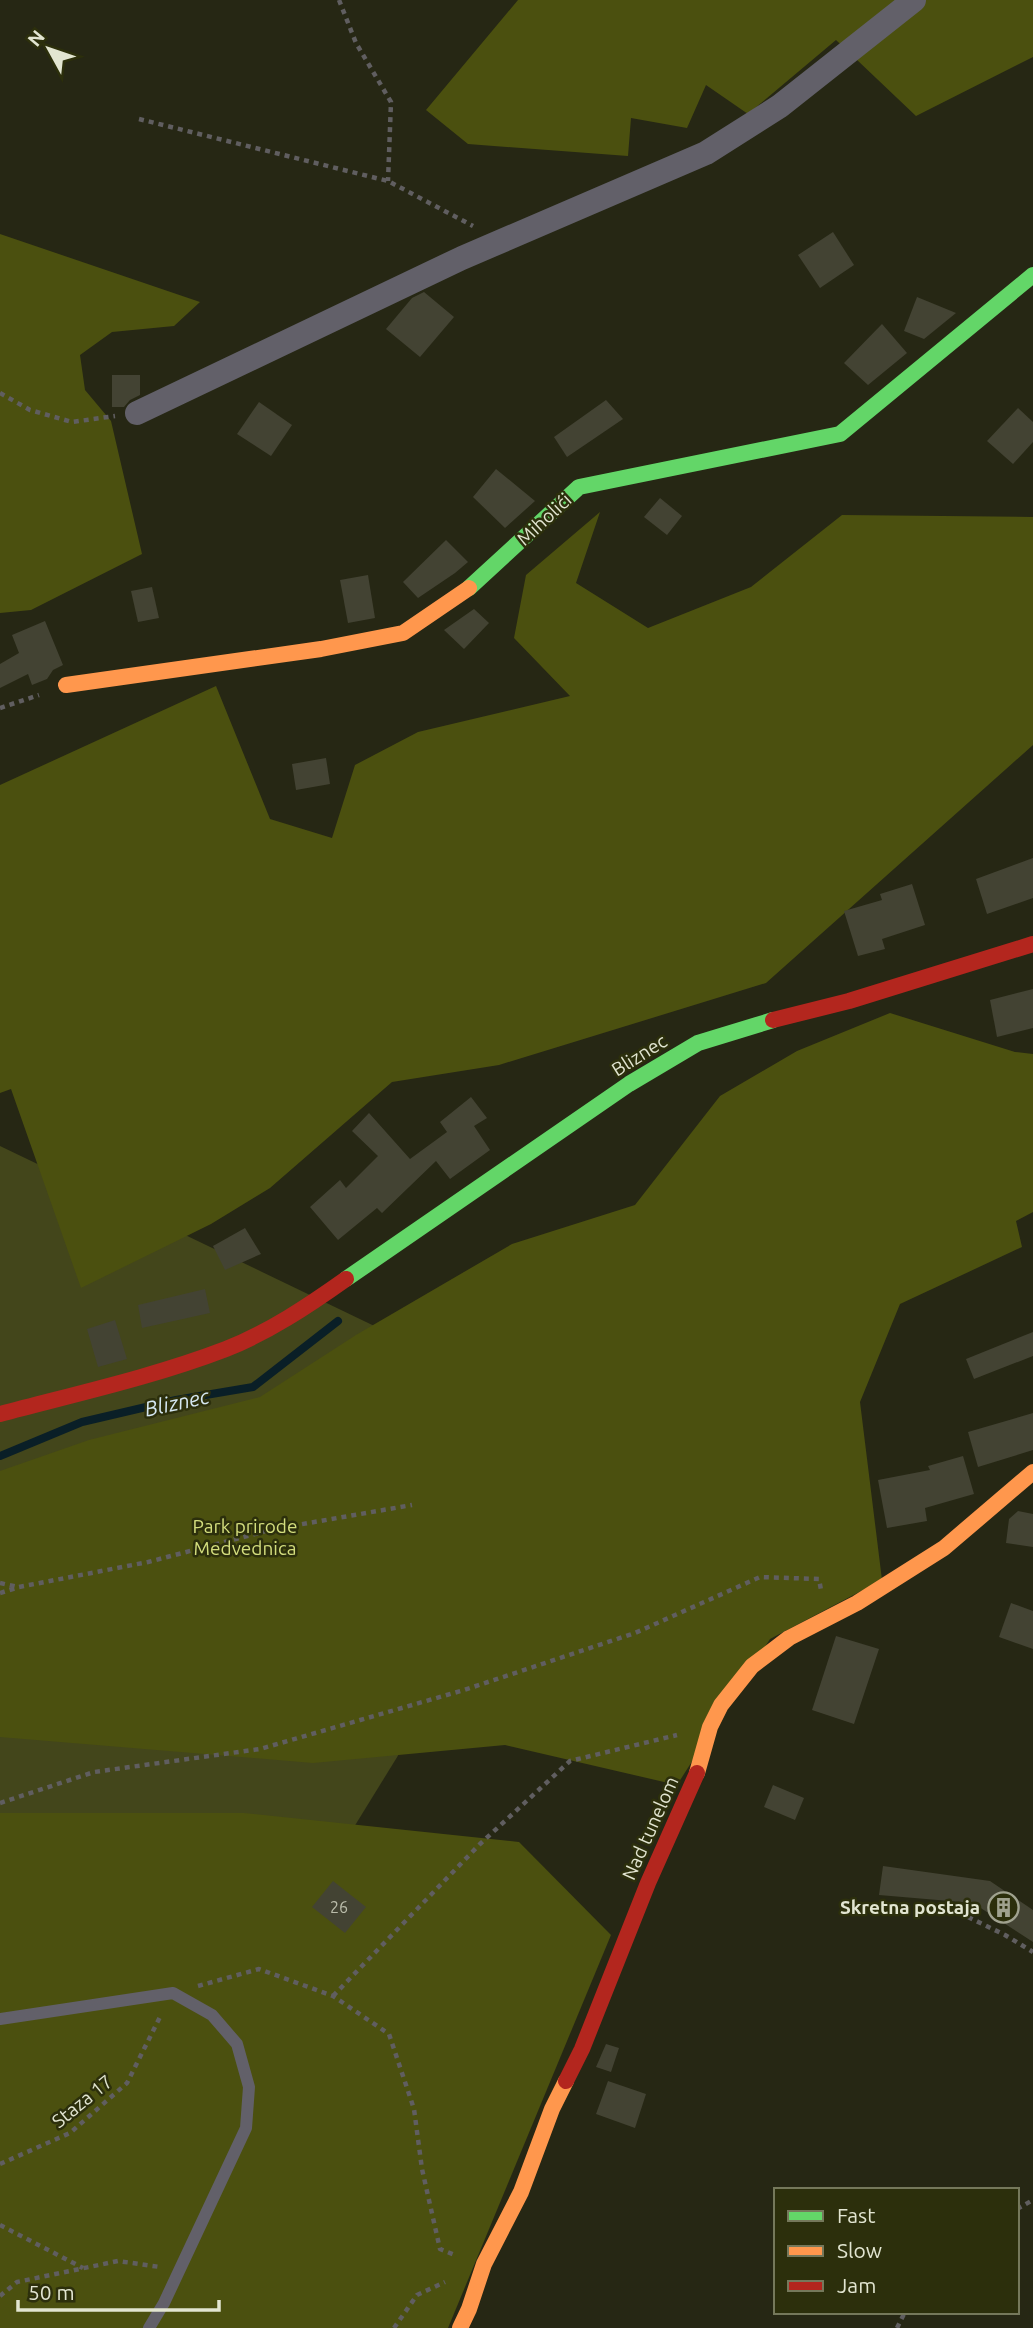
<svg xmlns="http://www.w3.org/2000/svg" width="1033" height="2328" viewBox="0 0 1033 2328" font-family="Ubuntu,sans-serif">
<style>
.green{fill:#43461b}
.forest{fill:#4b500f}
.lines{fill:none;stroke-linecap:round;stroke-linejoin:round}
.stream{stroke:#0a1f27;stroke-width:8}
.building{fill:#434333}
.path{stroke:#605e60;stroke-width:4.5;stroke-dasharray:5 5;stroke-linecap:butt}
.lane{stroke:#626069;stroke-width:12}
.street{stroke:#626069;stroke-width:24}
.fast{stroke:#63d668;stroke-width:16}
.slow{stroke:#ff974d;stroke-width:16}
.jam{stroke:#b3261e;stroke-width:16}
.labels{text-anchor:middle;stroke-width:5;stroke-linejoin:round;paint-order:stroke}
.number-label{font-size:16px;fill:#babcaa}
.street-label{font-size:19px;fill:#e2e5d1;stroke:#2c2f0c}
.park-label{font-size:19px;fill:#d3dd7d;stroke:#2c2f0c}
.poi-label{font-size:19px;font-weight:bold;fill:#e2e5d1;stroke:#2c2f0c;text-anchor:end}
.water-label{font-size:21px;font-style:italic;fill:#d5e7f1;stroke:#2c2f0c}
</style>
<rect width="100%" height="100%" fill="#262714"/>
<polygon class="green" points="0,1146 597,1433 45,2328 0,2328"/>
<g class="forest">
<polygon points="518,0 1033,0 1033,57 916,116 836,40 748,114 706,85 687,128 631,118 628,156 468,144 426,110"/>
<polygon points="0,234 200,302 174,326 112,332 80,355 85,390 111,421 142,554 31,610 0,613"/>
<polygon points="600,512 576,583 648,628 751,587 842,515 1033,517 1033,745 766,983 499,1065 392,1082 270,1188 211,1224 81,1288 11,1089 0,1093 0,785 216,686 270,819 332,838 355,765 418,732 570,696 514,638 526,575"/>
<polygon points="890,1013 1015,1052 1033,1054 1033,1212 1016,1221 1022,1247 900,1304 860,1402 882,1580 770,1639 677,1785 505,1745 313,1763 0,1737 0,1471 89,1440 260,1397 356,1335 512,1244 635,1205 720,1096 797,1051"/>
<polygon points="0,1813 244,1813 519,1842 611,1935 448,2328 0,2328"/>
</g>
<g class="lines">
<polyline class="stream" points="0,1456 82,1422 176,1400 253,1387 338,1321"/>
</g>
<g class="building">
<polygon points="833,232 854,265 820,288 798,255"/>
<polygon points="424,292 454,317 420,357 386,329 412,298"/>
<polygon points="917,297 956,313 924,339 904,331"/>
<polygon points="882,324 907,353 868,385 844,363"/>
<polygon points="112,375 140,375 140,395 130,400 124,407 112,407"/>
<polygon points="606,400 623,419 567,457 554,437"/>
<polygon points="259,402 292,425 271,456 237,434"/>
<polygon points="1018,408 1033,422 1033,442 1013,464 987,441"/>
<polygon points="496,469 535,501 505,528 473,497"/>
<polygon points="660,498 682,516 667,535 644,517"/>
<polygon points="446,540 468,562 455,573 418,598 403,582"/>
<polygon points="368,575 375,618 348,623 340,580"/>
<polygon points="152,587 159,618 138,622 131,591"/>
<polygon points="474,609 489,623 464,649 444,630"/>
<polygon points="45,621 63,665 53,670 47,679 32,685 28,674 0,688 0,664 19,653 12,635"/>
<polygon points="326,758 330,784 296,790 292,764"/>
<polygon points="1033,858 1033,898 987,914 976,879"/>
<polygon points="912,884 925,925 882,939 885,949 858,956 844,911 882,900 880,894"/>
<polygon points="1033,989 1033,1028 997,1037 990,1000"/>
<polygon points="471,1097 487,1118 474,1126 490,1150 450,1179 436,1161 382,1213 377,1208 338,1240 310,1207 340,1180 346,1188 378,1156 352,1131 369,1113 410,1159 447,1132 440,1122"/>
<polygon points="245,1228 261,1254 225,1270 213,1246"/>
<polygon points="205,1289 210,1313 142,1328 138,1305"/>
<polygon points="115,1320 127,1359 98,1367 87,1329"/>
<polygon points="1033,1332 1033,1356 974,1379 966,1359"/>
<polygon points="1033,1413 1033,1450 978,1467 968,1432"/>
<polygon points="963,1456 974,1494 925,1508 927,1521 887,1528 878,1480 930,1470 928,1466"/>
<polygon points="1018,1511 1033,1514 1033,1547 1006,1543 1009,1519"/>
<polygon points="1011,1603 1033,1611 1033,1649 999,1637"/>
<polygon points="836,1636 879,1649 854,1724 812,1710"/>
<polygon points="773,1785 804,1798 795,1820 764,1807"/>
<polygon points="883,1866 990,1881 1033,1910 1033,1942 973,1903 879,1895"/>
<polygon points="333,1881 366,1907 345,1933 312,1907"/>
<polygon points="606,2044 619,2048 611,2072 596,2067"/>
<polygon points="608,2081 646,2094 635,2128 596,2114"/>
</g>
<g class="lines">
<g class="path">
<polyline points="339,0 356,43 391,102 388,181"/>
<polyline points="139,119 388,181 473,226"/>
<polyline points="0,393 30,410 72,422 115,416"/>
<polyline points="0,708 39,695"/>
<polyline points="0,1583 18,1587"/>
<polyline points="0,1593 19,1587 148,1562 274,1529 412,1505"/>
<polyline points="0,1803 94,1772 260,1749 464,1690 635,1633 760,1577 819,1579 821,1590"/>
<polyline points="968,1917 1005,1935 1033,1952"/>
<polyline points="198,1986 259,1969 333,1996 389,2034 414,2109 422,2169 440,2249 457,2256"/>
<polyline points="333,1996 480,1844 570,1761 677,1735"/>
<polyline points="0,2164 70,2133 127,2083 161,2015"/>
<polyline points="1017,2209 1033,2200"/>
<polyline points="0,2225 83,2268"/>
<polyline points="0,2296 17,2282 118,2261 160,2267"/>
<polyline points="394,2328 417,2295 445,2282"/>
<polyline points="897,2328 905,2312"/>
</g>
<polyline class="lane" points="0,2019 173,1993 212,2015 237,2044 249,2087 246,2128 164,2303 149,2328"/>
<polyline class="street" points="137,413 462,258 706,153 780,106 914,0"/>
<g class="fast">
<polyline points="469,588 579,487 840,434 1033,275"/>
<polyline points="346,1279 629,1084 698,1043 773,1020"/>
</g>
<g class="slow">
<polyline points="66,685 321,649 403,633 469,588"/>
<polyline points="697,1773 710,1727 721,1705 752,1666 789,1638 857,1603 944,1548 1033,1472"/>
<polyline points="460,2328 469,2309 484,2264 521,2192 552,2109 566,2081"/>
</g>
<g class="jam">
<polyline points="773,1020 849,1001 1033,944"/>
<path d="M0,1414C75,1394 153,1377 226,1349C269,1332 308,1306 346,1279"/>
<polyline points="566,2081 582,2049 648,1883 697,1773"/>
</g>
</g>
<defs>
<symbol id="building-ring" viewBox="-11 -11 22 22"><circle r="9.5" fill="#2c2f0c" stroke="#a0a28f" stroke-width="1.5"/><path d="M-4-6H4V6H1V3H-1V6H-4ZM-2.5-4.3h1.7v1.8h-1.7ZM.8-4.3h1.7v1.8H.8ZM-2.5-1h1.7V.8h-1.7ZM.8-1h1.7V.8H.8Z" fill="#a0a28f"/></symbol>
</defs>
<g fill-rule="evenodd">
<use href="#building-ring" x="986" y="1890" width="35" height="35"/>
</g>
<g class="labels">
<g class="number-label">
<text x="339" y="1913">26</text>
</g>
<g class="street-label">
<text transform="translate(544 519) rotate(-43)" y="7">Miholići</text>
<text transform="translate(639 1055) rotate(-32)" y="7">Bliznec</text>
<text transform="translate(650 1828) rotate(-66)" y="7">Nad tunelom</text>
<text transform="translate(82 2101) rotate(-39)" y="7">Staza 17</text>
</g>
<g class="park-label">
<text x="245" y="1533">Park prirode<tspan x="245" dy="22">Medvednica</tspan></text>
</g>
<g class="poi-label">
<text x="980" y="1914">Skretna postaja</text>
</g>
<g class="water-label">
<text transform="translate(177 1403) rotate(-12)" y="7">Bliznec</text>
</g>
</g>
<rect x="774" y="2188" width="245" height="126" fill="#2c2f0c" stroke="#75785b" stroke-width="2"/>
<rect x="788" y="2211" width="35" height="10" fill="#63d668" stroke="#75785b" stroke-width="2"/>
<text x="837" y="2223" font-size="21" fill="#e2e5d1">Fast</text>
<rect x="788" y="2246" width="35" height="10" fill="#ff974d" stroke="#75785b" stroke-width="2"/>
<text x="837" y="2258" font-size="21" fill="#e2e5d1">Slow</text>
<rect x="788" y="2281" width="35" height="10" fill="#b3261e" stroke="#75785b" stroke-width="2"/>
<text x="837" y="2293" font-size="21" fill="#e2e5d1">Jam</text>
<g transform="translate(49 49) rotate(310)" stroke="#2c2f0c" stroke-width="5" paint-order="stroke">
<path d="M0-5L12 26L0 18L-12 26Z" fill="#e2e5d1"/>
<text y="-10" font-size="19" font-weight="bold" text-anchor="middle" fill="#e2e5d1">N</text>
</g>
<path d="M18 2300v10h201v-10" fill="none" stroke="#e2e5d1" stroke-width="3.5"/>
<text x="28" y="2300" font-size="21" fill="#e2e5d1" stroke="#2c2f0c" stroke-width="5" paint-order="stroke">50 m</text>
</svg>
